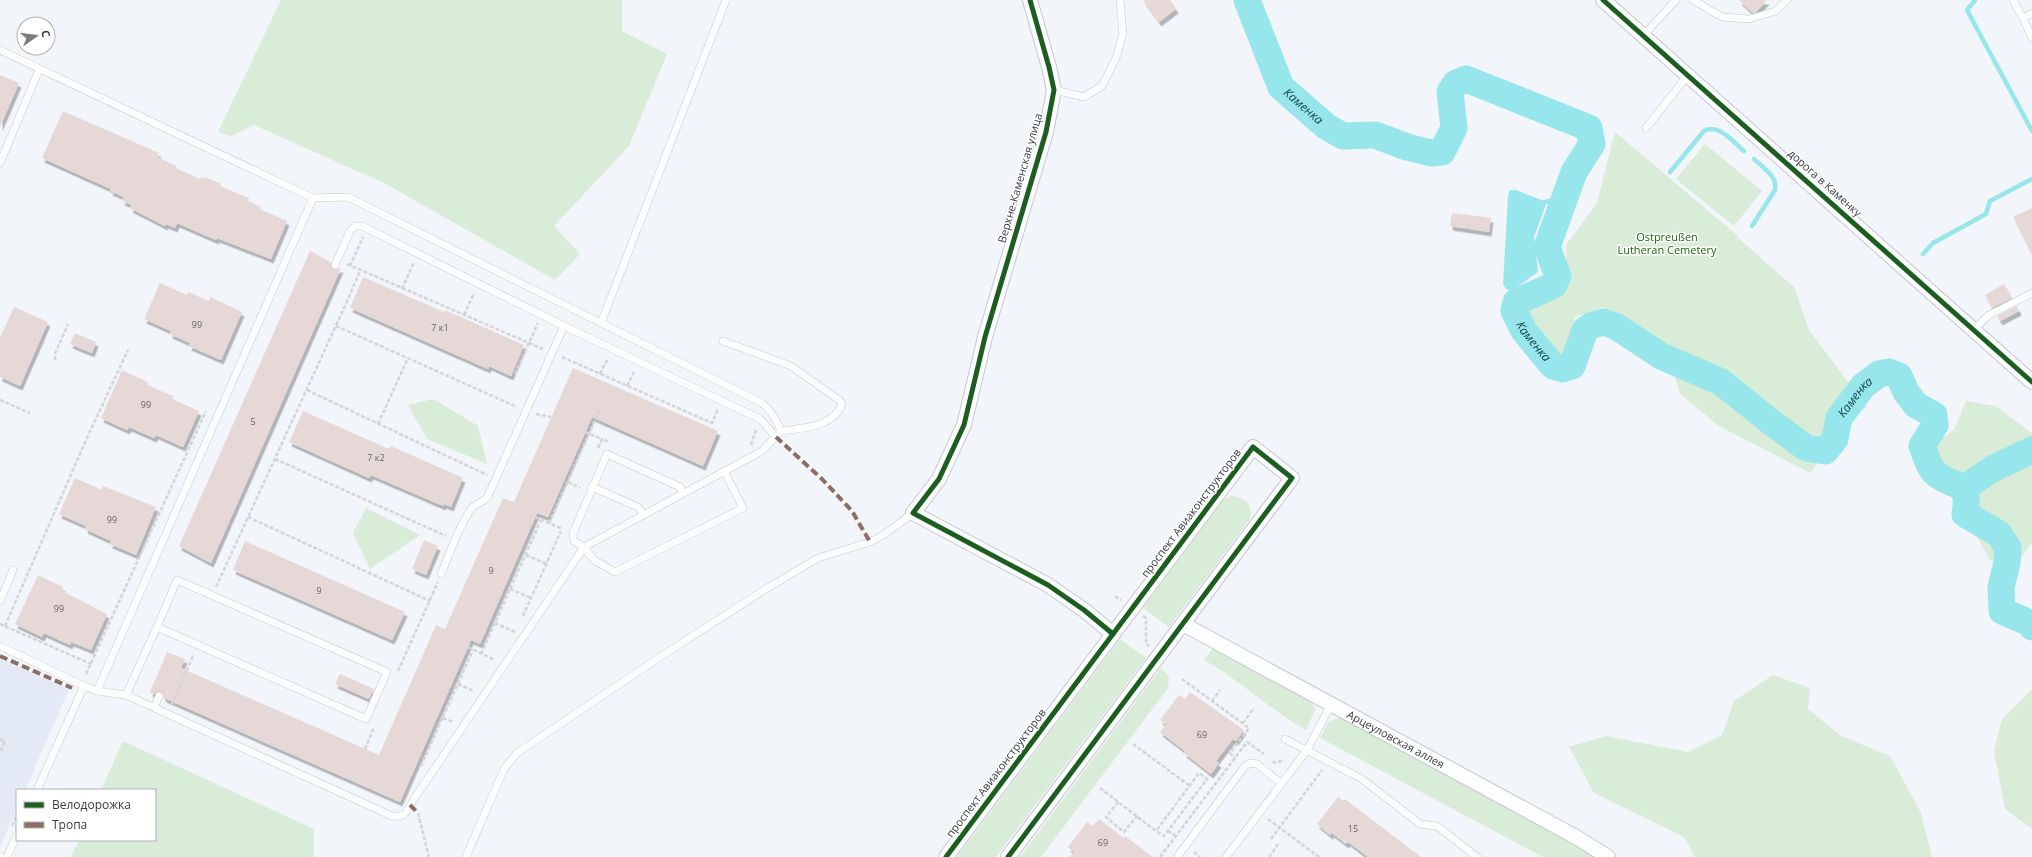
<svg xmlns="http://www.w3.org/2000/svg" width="2032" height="857" viewBox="0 0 2032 857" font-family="'Open Sans',sans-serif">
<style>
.built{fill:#e4eaf5}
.green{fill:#d8ecd8}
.water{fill:#97e6eb}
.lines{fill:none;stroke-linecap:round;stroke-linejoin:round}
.stream{stroke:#97e6eb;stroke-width:4.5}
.river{stroke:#97e6eb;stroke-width:27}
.building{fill:#e7d8d8;filter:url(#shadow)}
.service-casing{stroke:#c6c8cc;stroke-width:8}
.minor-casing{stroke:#c6c8cc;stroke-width:16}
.path{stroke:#d4d4d6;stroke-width:2.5;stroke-dasharray:4 2;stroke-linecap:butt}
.service{stroke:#fdfefe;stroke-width:7}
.minor{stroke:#fdfefe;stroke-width:14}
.quiet{stroke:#8d6e63;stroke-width:4;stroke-dasharray:8 4;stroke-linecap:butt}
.cycleway-casing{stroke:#fff;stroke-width:8}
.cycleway{stroke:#1b5e20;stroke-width:5}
.labels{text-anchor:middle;stroke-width:3;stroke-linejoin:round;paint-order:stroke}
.number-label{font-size:9px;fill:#646264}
.street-label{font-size:11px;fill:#393b3e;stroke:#fff}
.park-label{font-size:11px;fill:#1f630e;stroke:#fff}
.water-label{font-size:12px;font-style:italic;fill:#114548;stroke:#fff}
</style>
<defs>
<filter id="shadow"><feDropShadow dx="2.5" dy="4.5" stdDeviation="0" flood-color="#0004"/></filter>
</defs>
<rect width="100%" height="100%" fill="#f2f5fa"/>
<polygon class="built" points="0,659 69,689 25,790 17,790 17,808 0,847"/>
<g class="green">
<polygon points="281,0 622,0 622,31 667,54 629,146 554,226 580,254 555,280 386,184 254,125 231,136 218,132"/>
<polygon points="1615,132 1738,236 1737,237 1794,287 1809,330 1867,407 1841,422 1830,446 1810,473 1719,426 1680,394 1668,352 1604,307 1575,317 1569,363 1545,346 1527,309 1567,277 1566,245 1597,203"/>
<polygon points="1705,144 1762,191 1734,226 1676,179"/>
<polygon points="433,399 478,426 487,464 427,439 408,405"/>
<polygon points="1966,401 1995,406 2032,433 2032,542 2014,567 1990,560 1939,467 1936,442 1954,430"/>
<path d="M1232,496C1246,498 1253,505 1250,519L1169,627L1143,608L1224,499Z"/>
<polygon points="366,508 420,535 370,569 353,533"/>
<polygon points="1120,639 1146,658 996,857 957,857"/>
<path d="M1214,647L1311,700L1315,710L1306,730C1270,710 1240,680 1204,660Z"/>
<polygon points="1161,668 1169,677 1168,688 1041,857 1020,857"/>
<polygon points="1773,675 1810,688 1808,709 1841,736 1890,756 1921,813 1932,857 1695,857 1684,837 1594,793 1569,747 1606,736 1688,752 1722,735 1734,701"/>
<polygon points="2032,689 2032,829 2005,809 1994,751 2002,719"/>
<polygon points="1337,718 1342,718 1596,857 1543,857 1320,738 1328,723"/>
<polygon points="123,741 314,829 314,857 71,857 79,840 155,840 155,790 101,790"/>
</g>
<polygon class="water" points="1510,190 1516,190 1544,201 1546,204 1534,237 1538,272 1511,291 1506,289 1503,284 1508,196"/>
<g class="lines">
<g class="stream">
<polyline points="1975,0 1967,10 2032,131"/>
<path d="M1670,172L1704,131C1719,123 1733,142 1744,151"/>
<polyline points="1545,202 1553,200 1563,200"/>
<path d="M1752,226L1775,190C1778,176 1763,168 1754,159"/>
<polyline points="1923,254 1933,243 1986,214 1990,201 2032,179"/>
</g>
<g class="river">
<path id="s1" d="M1247,0L1281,87L1327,127L1343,136L1375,135L1407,147L1431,153L1442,152L1454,128L1450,92L1456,83L1466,79L1589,128L1592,144L1574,172L1547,247L1558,276L1554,285L1516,302L1514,311L1524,331L1553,366L1563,369L1572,366L1585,330L1592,325L1604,322L1617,327L1661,356L1721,382L1771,422L1806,448L1825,451L1835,439L1839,418L1863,386L1879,374L1889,372L1899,376L1906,392L1916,405L1934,415L1935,425L1922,446C1925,453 1928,466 1934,472C1953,490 1971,477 1965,514L1999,534L2008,548L2007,563L2001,587L2002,611L2030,623L2032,627"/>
<polyline points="1963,489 1992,469 2032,450"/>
</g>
</g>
<g class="building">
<polygon points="1143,0 1170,0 1176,9 1159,22"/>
<polygon points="1739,0 1767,0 1756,12 1753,13"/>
<polygon points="0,75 19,83 0,127"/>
<polygon points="63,111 159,153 157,157 177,166 176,168 200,179 201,177 205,178 205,177 221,184 220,186 249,198 248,201 261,207 260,209 287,221 271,259 217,238 216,240 177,223 175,228 166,224 165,226 130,208 132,205 122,201 124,197 110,191 111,189 42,158"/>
<polygon points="2032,208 2032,255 2013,217"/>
<polygon points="1452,213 1491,218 1489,232 1450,226"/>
<polygon points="310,251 331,262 330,266 333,269 341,268 211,563 179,546"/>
<polygon points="363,277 444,312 445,310 524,345 511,376 489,366 488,369 350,308"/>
<polygon points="160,283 187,295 188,292 209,301 210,297 242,312 221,360 189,346 190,343 170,334 171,331 144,319"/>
<polygon points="2004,284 2012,298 1992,308 1985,295"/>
<polygon points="2017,306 2019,311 2000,321 1997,316"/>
<polygon points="14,307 48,322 20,386 0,377 0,338"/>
<polygon points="75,333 96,342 92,353 70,344"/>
<polygon points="573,368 718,431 703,466 592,417 548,517 537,513 480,644 471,640 400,802 164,698 161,692 158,691 154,694 150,692 167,652 185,659 181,668 379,755 436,625 445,629 503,498 514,502"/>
<polygon points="122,370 148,382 147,385 173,396 172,399 199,411 183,447 156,435 154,438 129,427 127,430 101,418"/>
<polygon points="303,411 389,449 391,446 463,478 451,507 444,504 443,506 371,475 369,478 289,442"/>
<polygon points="75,478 102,490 103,486 156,507 136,555 110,544 111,541 85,529 86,526 59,514"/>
<polygon points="424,540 438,546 426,575 412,569"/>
<polygon points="245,541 405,612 392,640 233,570"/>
<polygon points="38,575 63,587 62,591 107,614 91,650 71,642 70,645 44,633 42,637 15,624"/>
<polygon points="340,674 374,689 369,699 335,684"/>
<polygon points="1190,692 1244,730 1236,741 1233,739 1216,761 1219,763 1211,774 1184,753 1185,751 1160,732 1166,725 1160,720 1179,695 1185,699"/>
<polygon points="1338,797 1343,801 1345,799 1421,857 1368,857 1348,842 1346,844 1332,833 1330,835 1317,824"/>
<polygon points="1099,819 1124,838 1125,836 1153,857 1070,857 1074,852 1068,847 1087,822 1093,826"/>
</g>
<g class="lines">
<defs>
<g id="service">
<polyline points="1693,0 1722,17 1749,19 1776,11 1787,0"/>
<polyline points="2013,0 2023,18"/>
<polyline points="2032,13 2023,18 2032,38"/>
<polyline points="1643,36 1676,0"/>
<path d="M0,50L313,198L348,197L762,403C771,411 777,419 781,431L762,451L584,547L412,802C407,812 404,818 392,816L126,695L157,627"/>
<polyline points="1054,90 1084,97 1102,86 1116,58 1123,34 1120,0"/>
<polyline points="1646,128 1688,75"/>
<polyline points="0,163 39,70"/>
<polyline points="335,265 350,231 355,226 362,226 564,326"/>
<polyline points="601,323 726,0"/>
<polyline points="1973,330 1989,315 2032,293"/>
<path d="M723,341L791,366L839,400L842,404C833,428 802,428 781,431"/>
<polyline points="592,487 638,507 644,515"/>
<polyline points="683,493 680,487 607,454 573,533 574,541 584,547 594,560 615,572 743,508 724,471"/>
<path d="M441,574C450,553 458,528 471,509C475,503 484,503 488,496L564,326L760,419L776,437"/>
<polygon points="177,580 387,672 366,719 157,627"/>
<polyline points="0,601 13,570"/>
<polyline points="0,646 84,686 97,691 126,695"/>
<polyline points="97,691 313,198"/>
<polyline points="154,708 159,696"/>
<polyline points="1285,739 1362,779 1420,824 1437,826 1477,857"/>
<polyline points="37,790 84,686"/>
<polyline points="0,856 1,857"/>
<polyline points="7,857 17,835"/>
<polyline points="466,857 504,769 517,753 660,657 769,587 818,558 870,542 885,534 913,513"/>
<polyline points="1177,857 1245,766 1250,763 1257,764 1282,784"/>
<polyline points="1226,857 1307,750 1331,705"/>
</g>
<g id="minor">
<polyline points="1030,0 1049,67 1054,90 1046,132 985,337 964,425 939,479 913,513 1048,585 1084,610 1113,634"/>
<polyline points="1603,0 2032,382"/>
<path id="s2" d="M1183,624L1576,837L1608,857"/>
<polyline points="946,857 1253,447 1292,478 1008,857"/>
</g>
</defs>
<use href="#service" class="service-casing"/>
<use href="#minor" class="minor-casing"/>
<g class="path">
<polyline points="347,264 543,349"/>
<polyline points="350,266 363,237"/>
<polyline points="402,289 414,262"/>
<polyline points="464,315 474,293"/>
<polyline points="336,326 517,407"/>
<polyline points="562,357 712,423 718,409"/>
<polyline points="55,360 55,354 68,324"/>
<polyline points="515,374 538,323"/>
<polyline points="600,374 608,358"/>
<polyline points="627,386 635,370"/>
<polyline points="307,390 487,475"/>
<polyline points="0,400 30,413"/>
<polyline points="536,414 551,417"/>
<polyline points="378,424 408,358"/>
<polyline points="585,432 602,439"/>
<polyline points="751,445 756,430"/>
<polyline points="598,448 602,439 609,442"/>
<polyline points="275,459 446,536"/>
<polyline points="568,482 580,488"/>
<polyline points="248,517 430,601"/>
<polyline points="535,517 563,529"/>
<polyline points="549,523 600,409"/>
<polyline points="526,555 547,564"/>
<polyline points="216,587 345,306 360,271"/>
<polyline points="510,589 531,598"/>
<polyline points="1115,596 1121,600"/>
<polyline points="523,616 561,531"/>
<polyline points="1143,616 1146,618 1146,644 1149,646"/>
<polyline points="495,623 515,632"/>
<polyline points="0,624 91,664"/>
<polyline points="5,626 86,440 128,350"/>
<polyline points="468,647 495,660"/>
<polyline points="481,654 541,520"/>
<polyline points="398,671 438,582"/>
<polyline points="86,674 206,411"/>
<polyline points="1182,679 1249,728 1230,753 1235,758"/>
<polyline points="458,684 474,691"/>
<polyline points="1212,701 1220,690"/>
<polyline points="172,704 194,654"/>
<polyline points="443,718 453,722"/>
<polyline points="1243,723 1254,708"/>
<polyline points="0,739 5,741 0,753"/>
<polyline points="1133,744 1190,786"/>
<polyline points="365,749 374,727"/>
<polyline points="1273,761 1275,763 1284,760"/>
<polyline points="421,766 473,650"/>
<polyline points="1100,788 1156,831 1164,836 1207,779 1199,773 1156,831"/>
<polyline points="1118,802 1106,817 1124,832 1137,816"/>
<polyline points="418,813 429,857"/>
<polyline points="1268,819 1319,857"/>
<polyline points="12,826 17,814"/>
<polyline points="1168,831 1176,836"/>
<polyline points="1271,839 1322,770"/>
<polyline points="1194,852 1200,857"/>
<polyline points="1160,857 1247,742 1264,754"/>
<polyline points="1269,857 1278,844"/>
</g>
<use href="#service" class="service"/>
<use href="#minor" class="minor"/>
<g class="quiet">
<polyline points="776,437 822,479 852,511 870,542"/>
<polyline points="0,656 72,688"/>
<polyline points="410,805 418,813"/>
</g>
<defs>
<g id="cycleway">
<polyline points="1030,0 1049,67 1054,90 1046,132 985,337 964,425 939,479 913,513 1048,585 1084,610 1113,634"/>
<polyline points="1603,0 2032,382"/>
<polyline points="946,857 1253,447 1292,478 1008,857"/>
</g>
</defs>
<use href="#cycleway" class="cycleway-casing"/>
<use href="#cycleway" class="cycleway"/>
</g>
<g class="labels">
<g class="number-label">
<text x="197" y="328">99</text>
<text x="440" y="331">7 к1</text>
<text x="146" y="408">99</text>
<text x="253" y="425">5</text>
<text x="376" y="461">7 к2</text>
<text x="112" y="523">99</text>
<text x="491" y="574">9</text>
<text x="319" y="594">9</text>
<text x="59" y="612">99</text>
<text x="1202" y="738">69</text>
<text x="1353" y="832">15</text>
<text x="1103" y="846">69</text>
</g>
<g class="street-label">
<text transform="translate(1020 178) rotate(-74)" y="4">Верхне-Каменская улица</text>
<text transform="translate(1825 183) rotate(42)" y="4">дорога в Каменку</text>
<text transform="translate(1191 513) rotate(-53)" y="4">проспект Авиаконструкторов</text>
<text dy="4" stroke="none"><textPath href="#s2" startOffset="242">Арцеуловская аллея</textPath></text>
<text transform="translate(996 773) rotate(-53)" y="4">проспект Авиаконструкторов</text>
</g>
<g class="park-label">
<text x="1667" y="241">Ostpreußen<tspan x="1667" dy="13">Lutheran Cemetery</tspan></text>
</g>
<g class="water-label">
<text dy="4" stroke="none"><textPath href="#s1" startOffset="123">Каменка</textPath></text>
<text dy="4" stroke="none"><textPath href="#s1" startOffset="749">Каменка</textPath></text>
<text dy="4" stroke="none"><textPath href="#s1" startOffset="1182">Каменка</textPath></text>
</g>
</g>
<rect x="16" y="789" width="140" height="52" fill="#ffffff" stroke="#b0b1b2"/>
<rect x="24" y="802" width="20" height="6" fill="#1b5e20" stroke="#b0b1b2"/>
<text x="52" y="809" font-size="12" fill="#393b3e">Велодорожка</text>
<rect x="24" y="822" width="20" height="6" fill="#8d6e63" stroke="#b0b1b2"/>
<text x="52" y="829" font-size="12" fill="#393b3e">Тропа</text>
<g transform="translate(36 36) rotate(76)"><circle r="19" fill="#ffffff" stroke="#b0b1b2"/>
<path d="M0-3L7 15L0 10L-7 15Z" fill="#7a7c80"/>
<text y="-6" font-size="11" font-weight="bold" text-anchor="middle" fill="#393b3e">С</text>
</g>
</svg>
